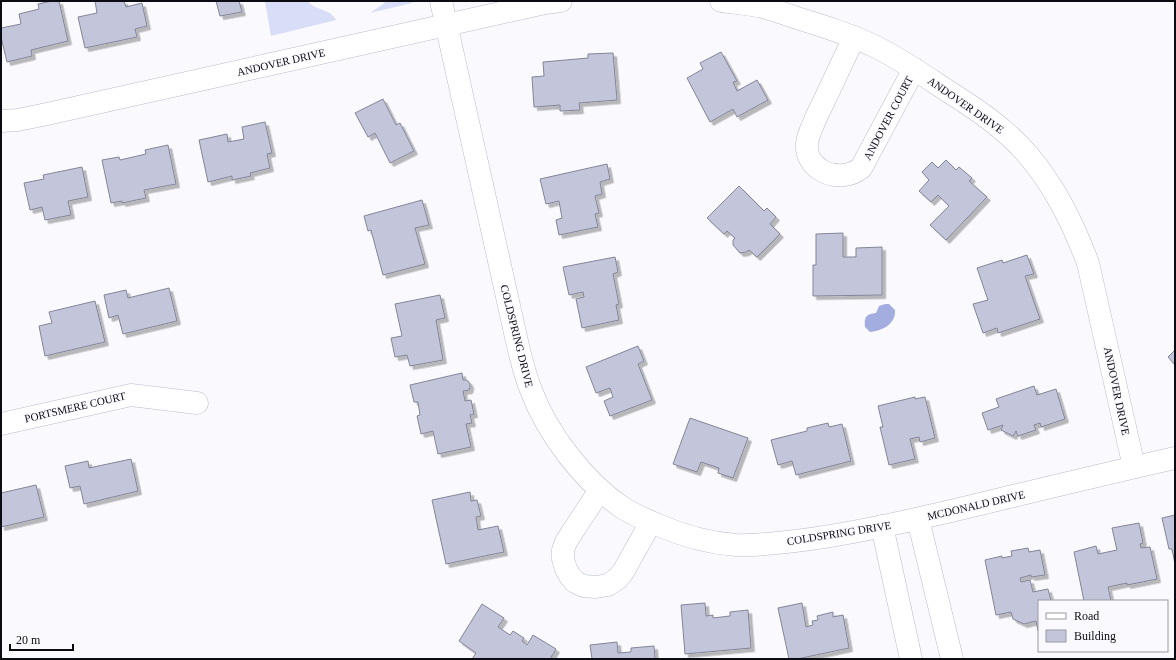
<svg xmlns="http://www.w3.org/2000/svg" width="1176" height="660" viewBox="0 0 1176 660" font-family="Georgia,serif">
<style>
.green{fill:#d9def8}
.water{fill:#a4ade0}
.building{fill:#c3c6da;stroke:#828598;filter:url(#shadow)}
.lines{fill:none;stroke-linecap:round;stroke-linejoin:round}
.minor-casing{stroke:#b8bcd0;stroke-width:23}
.minor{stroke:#fff;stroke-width:22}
.labels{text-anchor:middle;stroke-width:3;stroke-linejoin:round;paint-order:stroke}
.street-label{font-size:11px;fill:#0b0c13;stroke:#f9f9fe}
</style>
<defs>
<filter id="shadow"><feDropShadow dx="3.5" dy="3.5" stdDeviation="0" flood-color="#0004"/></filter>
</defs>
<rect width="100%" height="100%" fill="#f9f9fe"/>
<g class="green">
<polygon points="265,1 307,1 313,6 330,13 334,17 336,20 271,36"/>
<polygon points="386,1 412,1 412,3 370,13 383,4"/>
</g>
<path class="water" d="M885,304H889L895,310C896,324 882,331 870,332L865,327C864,317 866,314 876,313L879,306Z"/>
<g class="building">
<polygon points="52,1 59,1 68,41 31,50 32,56 7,62 1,37 1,28 21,24 19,14 39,9 38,4"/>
<polygon points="95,1 124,1 126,7 142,3 147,26 135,29 137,37 85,48 78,17 97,13"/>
<polygon points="216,1 239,1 242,12 220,16"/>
<polygon points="721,52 737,81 733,82 737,91 757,80 768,100 737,117 733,109 710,122 687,78 703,69 700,63"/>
<polygon points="613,53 617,100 579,103 580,110 560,111 560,105 534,107 532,77 544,76 543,62 588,58 588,54"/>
<polygon points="383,99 396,125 400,123 414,151 390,163 375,133 368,137 355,113"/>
<polygon points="265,122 272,153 267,154 270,168 250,173 251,176 232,180 232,176 208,182 199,140 227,134 228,142 244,139 242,127"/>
<polygon points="168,145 176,184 144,190 146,198 122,203 122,201 111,203 102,160 119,157 120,160 146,154 145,150"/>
<polygon points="946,160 956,170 959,167 972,178 969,181 987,197 946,240 930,225 949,206 938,195 931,202 919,191 929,180 922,172 932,162 938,168"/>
<polygon points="607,164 610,179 600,182 602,194 595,196 599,213 595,214 598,227 559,235 556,220 562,218 559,201 546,204 540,179"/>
<polygon points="82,167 88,197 68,201 71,215 45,220 42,207 30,210 24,183 44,179 43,175"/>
<polygon points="739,186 764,211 767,208 776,217 770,224 780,234 757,257 749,250 746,252 740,253 733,245 733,240 735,238 727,231 724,234 707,218"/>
<polygon points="422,200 429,225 415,228 425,264 383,275 371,230 368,231 364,216"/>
<polygon points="843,233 843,257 856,257 856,248 882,247 882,295 813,296 813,265 816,265 816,234"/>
<polygon points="1027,255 1034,274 1025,276 1040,319 998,333 997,328 983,333 973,304 988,300 977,268 1002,260 1003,263"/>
<polygon points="615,257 618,272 613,274 619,304 616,305 619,320 582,328 576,299 584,297 583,292 569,295 563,267"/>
<polygon points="169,288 177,321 123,334 118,315 109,318 104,295 126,290 128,298"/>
<polygon points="440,295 445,318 436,320 443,360 410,366 407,355 395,357 391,338 402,336 395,304"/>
<polygon points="95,301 105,342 45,356 39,326 52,323 49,312"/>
<polygon points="638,346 644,361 638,364 652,400 610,416 604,401 613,397 610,388 596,393 586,367"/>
<polygon points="1175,350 1175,365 1168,357"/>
<polygon points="462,373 463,380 466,380 468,381 470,384 470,387 469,390 463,391 465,401 471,400 474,414 470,415 472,423 466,424 471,447 438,454 433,431 421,434 417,416 420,415 418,402 414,402 410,385"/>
<polygon points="1034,386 1037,395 1056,389 1065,419 1041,427 1040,423 1034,425 1036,430 1018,436 1016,431 1013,436 1001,430 1003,425 988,430 982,413 999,407 996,399"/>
<polygon points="915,397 915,399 925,397 935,438 920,442 919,437 910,439 915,459 889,465 880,427 883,427 878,406"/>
<polygon points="690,418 748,438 733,478 718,473 719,468 701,462 697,472 673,464"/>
<polygon points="828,423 829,427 842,424 851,461 796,475 792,461 778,465 771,440 807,431 807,428"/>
<polygon points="131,459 138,491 84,504 80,486 70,488 65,466 88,461 89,468"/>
<polygon points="36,485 44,517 1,527 1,493"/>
<polygon points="470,492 471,501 477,500 481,516 476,517 478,530 498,526 504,552 446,564 432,500"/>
<polygon points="1175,515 1175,564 1172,549 1169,549 1162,518"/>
<polygon points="1139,523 1143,543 1140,544 1141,548 1150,547 1157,579 1127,585 1127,583 1108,587 1111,601 1084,601 1074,552 1096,546 1098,554 1117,550 1112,528"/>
<polygon points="1028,548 1029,552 1040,550 1045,575 1031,577 1031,575 1020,578 1021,582 1030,580 1033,592 1048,589 1051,601 1039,601 1039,630 1038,631 1036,621 1024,624 1013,619 1011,612 996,615 985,560 1002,556 1002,558 1012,556 1011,551"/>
<polygon points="705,603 706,616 713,615 713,618 730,616 730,612 748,610 751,648 685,654 681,605"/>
<polygon points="802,603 806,627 813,625 812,621 818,620 817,616 833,612 833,617 843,615 849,648 797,659 789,659 778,608"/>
<polygon points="482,604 504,618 498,627 510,635 513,631 524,638 522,641 527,645 533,635 556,649 550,659 472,659 476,653 459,641"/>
<polygon points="617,642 618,653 631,652 631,648 654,646 655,659 592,659 590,645"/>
</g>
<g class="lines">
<defs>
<g id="minor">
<path d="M441,1L516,337C520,355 524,373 531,390C547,433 584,482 623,508C634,515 646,520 658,525C683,536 709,543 736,545C756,546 775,543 795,541C847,535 900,523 951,511C1026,493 1100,475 1175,458"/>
<path d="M721,1C734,3 749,4 763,7C774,10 786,14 797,18C823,26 849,34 874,46C899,58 922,74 946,90C976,109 1005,128 1028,155C1056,188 1073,224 1088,263L1134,467"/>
<path d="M854,37C844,59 834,80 824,101C818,113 812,125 808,138C800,169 839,186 861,168C863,165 865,161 867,157L914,69"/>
<polyline points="1,121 18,120 47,114 545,3 561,1"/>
<polyline points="1,424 131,395 197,403"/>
<polyline points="600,490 571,534 566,542 563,550 563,559 566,569 570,576 575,582 584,586 596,587 608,585 617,579 623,572 651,522"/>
<polyline points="918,519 952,659"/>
<polyline points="882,526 911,659"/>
</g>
</defs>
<use href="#minor" class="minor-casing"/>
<use href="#minor" class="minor"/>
</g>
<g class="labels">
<g class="street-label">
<text transform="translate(281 62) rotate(-13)" y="4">ANDOVER DRIVE</text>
<text transform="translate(966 105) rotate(35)" y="4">ANDOVER DRIVE</text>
<text transform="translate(888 118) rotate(-62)" y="4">ANDOVER COURT</text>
<text transform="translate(517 336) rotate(76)" y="4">COLDSPRING DRIVE</text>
<text transform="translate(1117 391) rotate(78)" y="4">ANDOVER DRIVE</text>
<text transform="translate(75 407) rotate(-13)" y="4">PORTSMERE COURT</text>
<text transform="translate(976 505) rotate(-13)" y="4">MCDONALD DRIVE</text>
<text transform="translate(839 533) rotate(-9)" y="4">COLDSPRING DRIVE</text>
</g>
</g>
<rect width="1176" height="660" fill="none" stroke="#0b0c13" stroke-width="4"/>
<rect x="1038" y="600" width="130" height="52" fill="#f9f9fe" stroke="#9a9aa0"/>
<rect x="1046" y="613" width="20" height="6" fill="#ffffff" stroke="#9a9aa0"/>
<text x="1074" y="620" font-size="12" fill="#0b0c13">Road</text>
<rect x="1046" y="630" width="20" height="12" fill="#c3c6da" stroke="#9a9aa0"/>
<text x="1074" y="640" font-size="12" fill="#0b0c13">Building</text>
<path d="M10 644v6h63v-6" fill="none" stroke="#0b0c13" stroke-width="2"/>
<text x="16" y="644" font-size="12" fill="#0b0c13" stroke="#f9f9fe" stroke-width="3" paint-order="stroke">20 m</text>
</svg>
